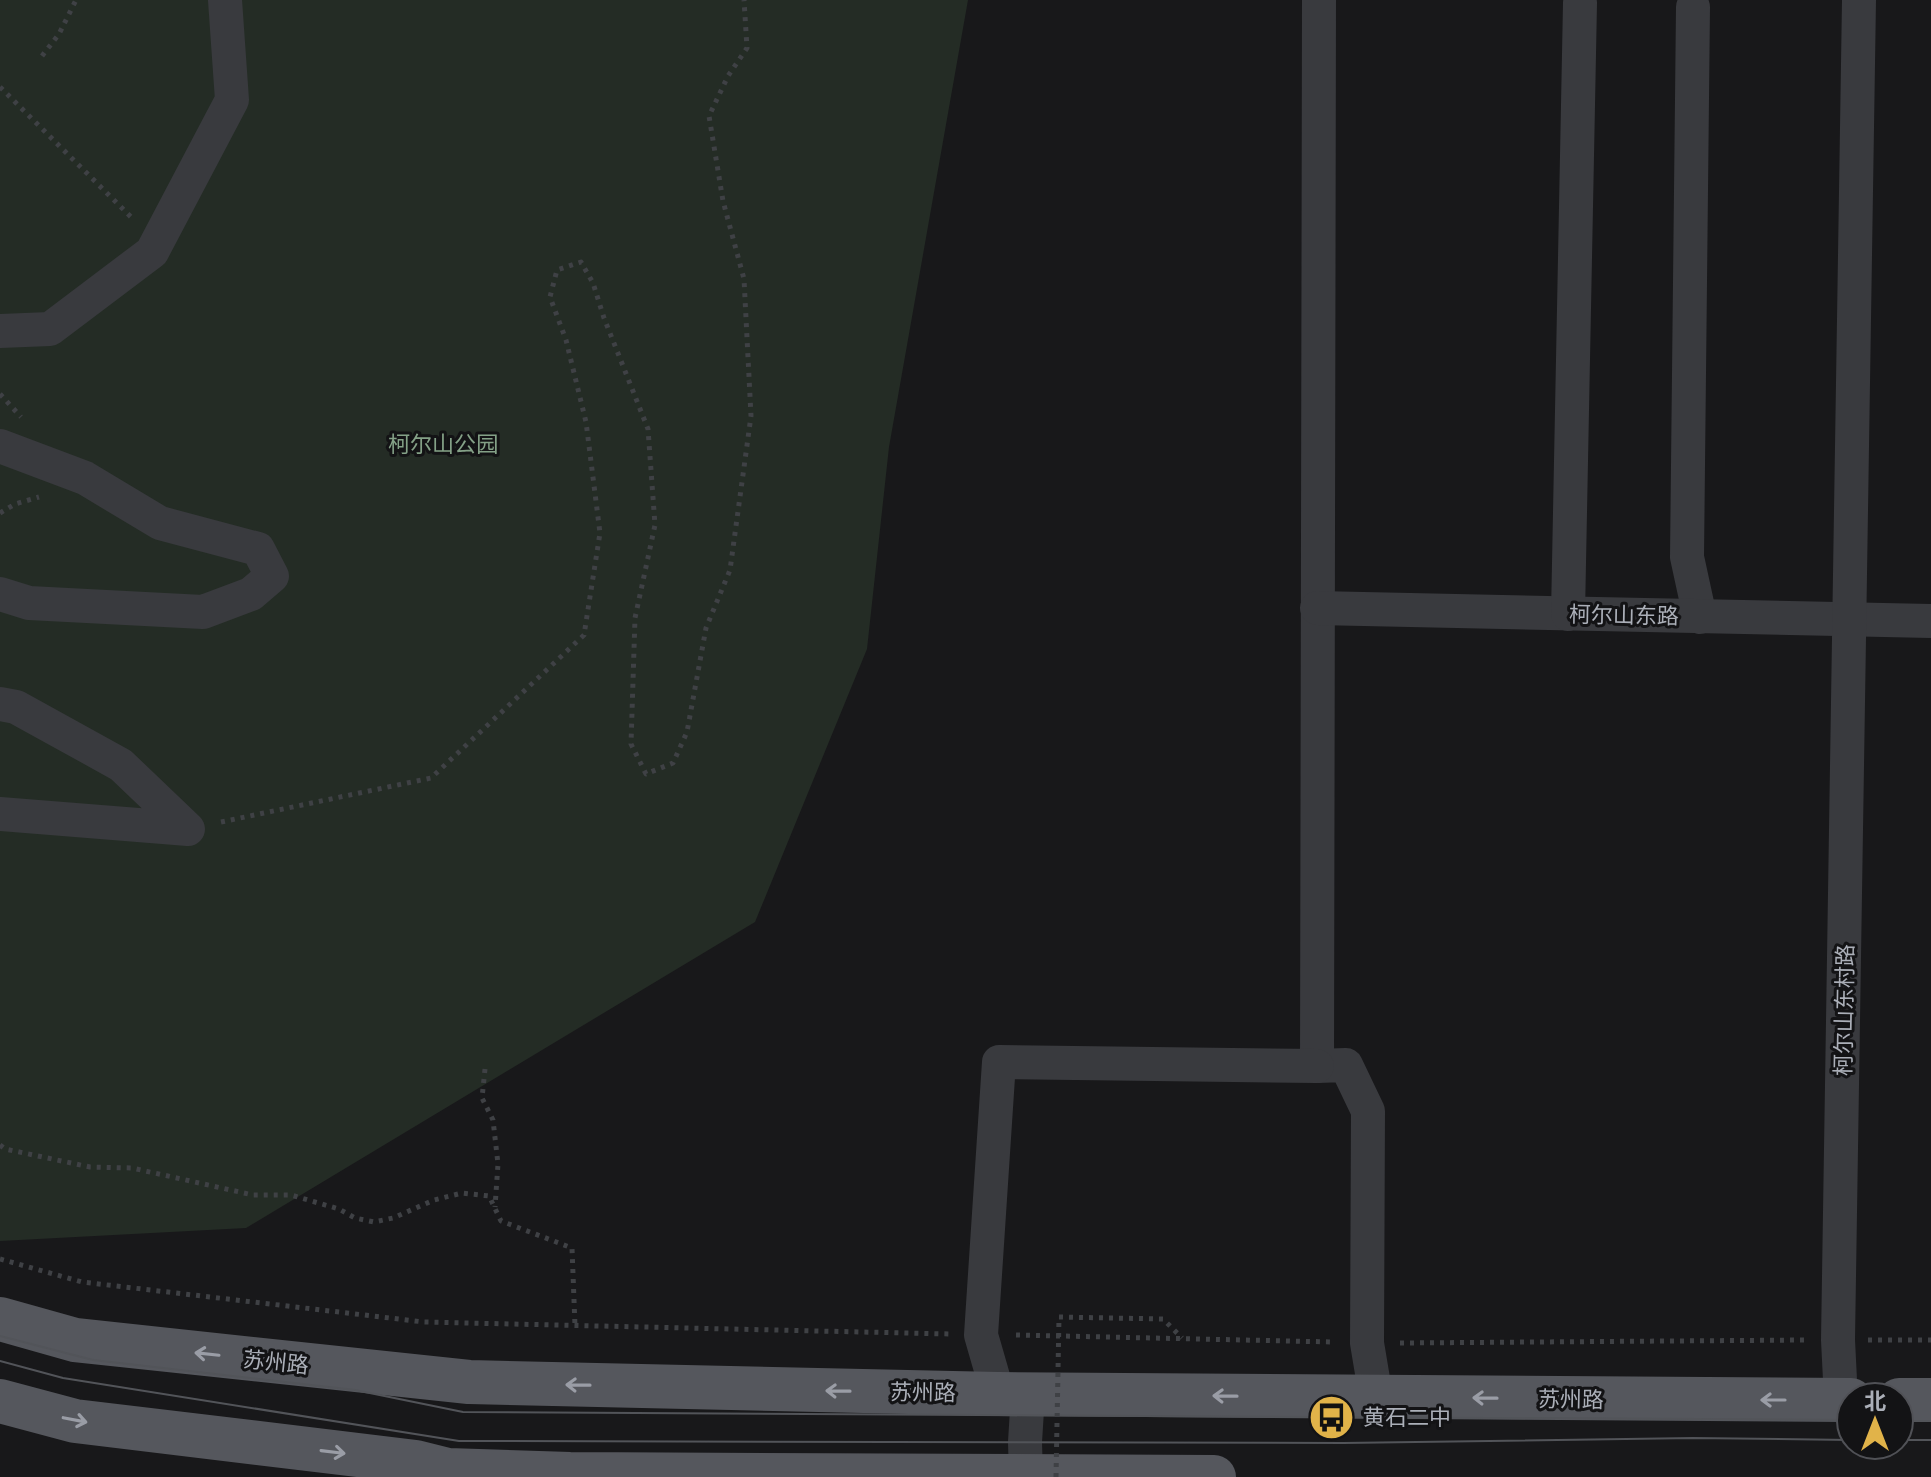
<svg xmlns="http://www.w3.org/2000/svg" width="1931" height="1477" viewBox="0 0 1931 1477" font-family="Rubik,'Noto Sans SC',sans-serif">
<style>
.green{fill:#242c25}
.lines{fill:none;stroke-linecap:round;stroke-linejoin:round}
.path{stroke:#3f4145;stroke-width:5;stroke-dasharray:4 6;stroke-linecap:butt}
.minor{stroke:#393a3e;stroke-width:34}
.major{stroke:#55575d;stroke-width:44}
.tram{stroke:#525459;stroke-width:2}
.path-bridge{stroke:#3f4145;stroke-width:5;stroke-dasharray:4 6;stroke-linecap:butt}
.oneway{stroke:#9a9da6}
.labels{text-anchor:middle;stroke-width:6;stroke-linejoin:round;paint-order:stroke}
.park-label{font-size:22px;fill:#84a187;stroke:#131315}
.street-label{font-size:22px;fill:#abafb8;stroke:#131315}
.poi-label{font-size:22px;fill:#abafb8;stroke:#131315;text-anchor:start}
</style>
<rect width="100%" height="100%" fill="#18181a"/>
<polygon class="green" points="0,0 968,0 889,447 867,649 755,922 246,1228 0,1241"/>
<g class="lines">
<g class="path">
<polyline points="42,56 59,34 76,0"/>
<polyline points="0,87 133,219"/>
<polyline points="0,394 21,417"/>
<polyline points="0,513 15,504 39,497"/>
<polyline points="221,822 431,778 584,635 600,533 586,422 566,340 550,297 557,270 581,262 593,283 604,318 648,429 655,525 635,618 631,744 646,774 673,763 687,732 706,628 730,570 751,416 744,279 723,201 709,116 728,76 747,48 744,0"/>
<polyline points="485,1069 482,1098 493,1120 498,1164 495,1207"/>
<polyline points="0,1145 5,1149 90,1167 132,1168 253,1195 291,1195 339,1209 355,1218 374,1222 393,1218 434,1200 462,1193 489,1196 501,1221 572,1248 575,1326"/>
<polyline points="0,1259 82,1282 424,1322 950,1334"/>
<polyline points="1059,1317 1163,1319 1182,1338"/>
<polyline points="1016,1335 1334,1342"/>
<polyline points="1868,1340 1931,1340"/>
<polyline points="1400,1343 1806,1340"/>
</g>
<g class="minor">
<polyline points="1319,0 1317,1066 1346,1065 1368,1111 1367,1343 1376,1397"/>
<polyline points="1693,7 1687,557 1700,617"/>
<polyline points="0,331 50,329 152,252 232,100 225,0"/>
<polyline points="0,446 85,478 160,523 258,549 272,576 251,594 203,612 29,603 0,594"/>
<polyline points="1317,608 1931,621"/>
<polyline points="1568,614 1580,3"/>
<polyline points="0,704 16,707 121,765 188,829 0,814"/>
<polyline points="998,1394 981,1335 999,1062 1317,1066"/>
<polyline points="1841,1400 1838,1340 1859,0"/>
<polyline points="1026,1477 1025,1442 1028,1394"/>
</g>
<g class="major">
<polyline points="0,1319 75,1340 469,1382 998,1394 1851,1400"/>
<polyline points="1899,1400 1931,1400"/>
<polyline points="0,1401 75,1421 416,1462 448,1470 570,1474 1214,1477"/>
</g>
<g class="tram">
<polyline points="0,1336 93,1360 355,1390 463,1412 1851,1420"/>
<polyline points="0,1361 63,1378 459,1441 1343,1443 1693,1438 1851,1440"/>
<polyline points="1899,1421 1931,1421"/>
<polyline points="1899,1440 1931,1440"/>
</g>
<polyline class="path-bridge" points="1056,1477 1059,1317"/>
</g>
<defs><path id="oneway-shaft" d="M-6 0H5M1.5-3L5.5 0L1.5 3" fill="none" stroke-width="1.6" stroke-linecap="round" stroke-linejoin="round" transform="scale(2)"/></defs>
<g class="oneway">
<use href="#oneway-shaft" transform="translate(207 1354) rotate(-174)"/>
<use href="#oneway-shaft" transform="translate(578 1385) rotate(-179)"/>
<use href="#oneway-shaft" transform="translate(838 1391) rotate(-179)"/>
<use href="#oneway-shaft" transform="translate(1225 1396) rotate(-179)"/>
<use href="#oneway-shaft" transform="translate(1485 1398) rotate(-179)"/>
<use href="#oneway-shaft" transform="translate(1773 1400) rotate(180)"/>
<use href="#oneway-shaft" transform="translate(75 1420) rotate(11)"/>
<use href="#oneway-shaft" transform="translate(333 1452) rotate(7)"/>
</g>
<defs>
<symbol id="bus-disc" viewBox="-11 -11 22 22"><circle r="9.5" fill="#e1b349" stroke="#131315"/><path d="M-5-6H5V4H4V6H2V4H-2V6H-4V4H-5ZM-3.5-4V0h7V-4ZM-3.5 1.2v1.5H-2V1.2ZM2 1.2v1.5H3.5V1.2Z" fill="#111"/></symbol>
</defs>
<g fill-rule="evenodd">
<use href="#bus-disc" x="1306" y="1392" width="51" height="51"/>
</g>
<g class="labels">
<g class="park-label">
<text x="443" y="452">柯尔山公园</text>
</g>
<g class="street-label">
<text transform="translate(1624 615) rotate(1)" y="8">柯尔山东路</text>
<text transform="translate(1844 1010) rotate(-89)" y="8">柯尔山东村路</text>
<text transform="translate(276 1362) rotate(6)" y="8">苏州路</text>
<text transform="translate(923 1392) rotate(1)" y="8">苏州路</text>
<text transform="translate(1571 1399) rotate(1)" y="8">苏州路</text>
</g>
<g class="poi-label">
<text x="1363" y="1425">黄石二中</text>
</g>
</g>
<g transform="translate(1875 1421)"><circle r="38" fill="#131315" stroke="#505156" stroke-width="2"/>
<path d="M0-6L14 30L0 20L-14 30Z" fill="#e1b349"/>
<text y="-12" font-size="22" font-weight="bold" text-anchor="middle" fill="#abafb8">北</text>
</g>
</svg>
